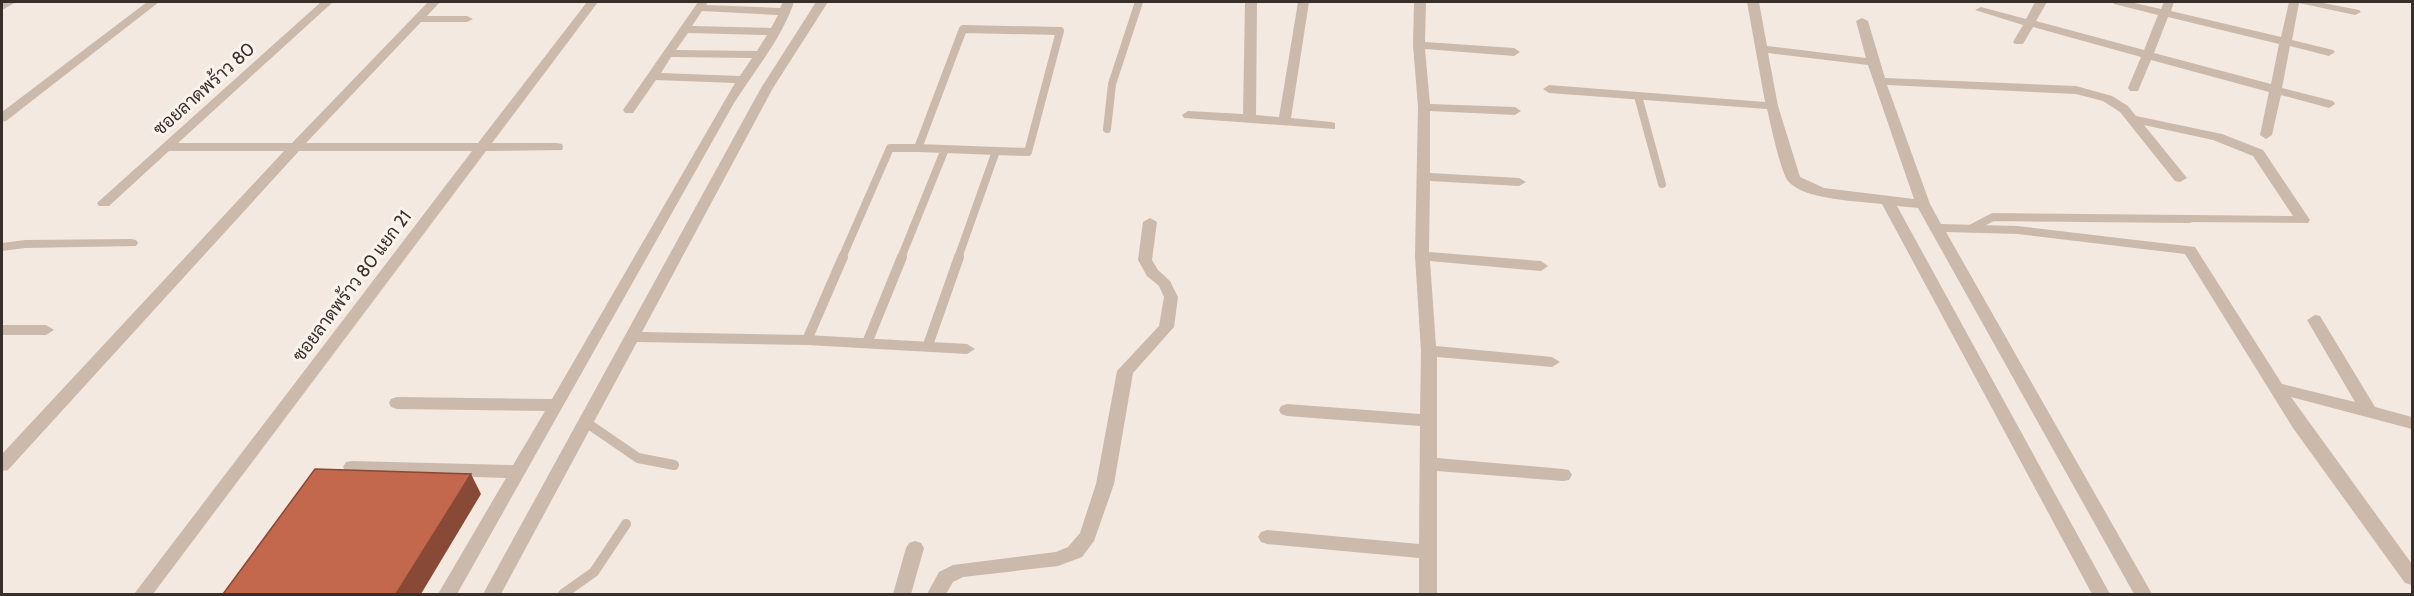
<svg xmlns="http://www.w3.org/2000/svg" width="2414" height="596" viewBox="0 0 2414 596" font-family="Cabin,Sarabun,sans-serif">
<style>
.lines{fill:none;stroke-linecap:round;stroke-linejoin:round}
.service-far1{stroke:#cbb9ab;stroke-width:8}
.service{stroke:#cbb9ab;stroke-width:10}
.minor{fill:#cbb9ab;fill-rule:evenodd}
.shaded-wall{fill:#884936}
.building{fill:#c3684d;stroke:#884936;stroke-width:1.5}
.labels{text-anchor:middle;stroke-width:6;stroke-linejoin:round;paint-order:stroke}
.street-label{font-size:18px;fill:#392f2a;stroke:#faf3ec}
</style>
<rect width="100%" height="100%" fill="#f3e9e0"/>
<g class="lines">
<g class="service-far1">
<polyline points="1638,96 1662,184"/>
<polyline points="1107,129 1112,84 1139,2"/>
<polyline points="945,149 996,151"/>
<polyline points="1972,228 1993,217 2189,219"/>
<polyline points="842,258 890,148 918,148 963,29 1060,31 1028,152 996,151 958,258"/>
<polyline points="901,258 945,149 918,148"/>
</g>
<g class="service">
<polyline points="807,340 843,257"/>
<polyline points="867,343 902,257"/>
<polyline points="928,345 959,257"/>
<polyline points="587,423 638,458 674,465"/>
<polyline points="563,594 594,572 626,524"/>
</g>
<g class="minor">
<polygon points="16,2 2,10 3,2"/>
<polygon points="147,2 159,2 6,121 2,122 2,112"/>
<polygon points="321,2 333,2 178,143 292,143 428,2 440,2 427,16 467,16 473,19 467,22 421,22 306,143 478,143 587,2 598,2 492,143 557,143 562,144 563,147 562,150 486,151 153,594 134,594 472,151 299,151 8,470 2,471 2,454 284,151 169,151 109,206 99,206 97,203"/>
<path d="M698,2H708L706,5L780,8L783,2H794C782,38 755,70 734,103L457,594H438L506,478L352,473L346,472L343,467L346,462L352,461L513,465L545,411L397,409L391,407L389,403L391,399L397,397L552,399L735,83L656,80L633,113H625L623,110ZM702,11L778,15L771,28L692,26ZM688,33L767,35L757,51L676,50ZM671,57L752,58L740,76L661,73Z"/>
<polygon points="816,2 828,2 773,88 642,332 807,335 967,344 975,349 967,354 807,345 637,342 501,594 483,594 761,88"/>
<polygon points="1245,2 1257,2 1256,115 1279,117 1298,2 1309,2 1291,118 1331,122 1335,123 1335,129 1184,118 1182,115 1188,111 1243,114"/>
<polygon points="1414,2 1426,2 1425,42 1514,48 1520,52 1514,56 1425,49 1430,104 1515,107 1521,111 1515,115 1430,111 1430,173 1519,178 1526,182 1519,186 1430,181 1429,252 1541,261 1548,266 1541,271 1430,261 1436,346 1552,357 1560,362 1552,367 1437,357 1437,458 1563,469 1569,470 1572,475 1569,480 1563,481 1437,471 1437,594 1419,594 1419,558 1267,544 1261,542 1258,537 1261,532 1267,530 1419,544 1420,426 1287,416 1281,414 1279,410 1281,406 1287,404 1420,414 1421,351 1415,256 1418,107 1413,45"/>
<path d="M1747,2H1759L1767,46L1866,58L1856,21L1862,18L1868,21L1885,78L2076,86L2112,96L2128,106L2136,116L2222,134L2263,150L2310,220L2308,223L2184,222L2182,219L2184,216L2189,215L2293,216L2253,156L2213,140L2144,125L2187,178L2180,182L2175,181L2120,112L2103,101L2076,94L1887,85L1930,204L1941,224L2018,226L2195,247L2282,384L2355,402L2307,320L2315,315L2320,316L2375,407L2412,417V429L2291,397L2412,564V585L2405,583L2293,428L2185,254L2018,234L1946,232L2152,594H2134L1918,208L1897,206L2110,594H2092L1882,204C1859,201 1803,200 1788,181C1780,170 1771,125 1767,109L1549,93L1543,89L1549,85L1765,102ZM1768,53L1868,65L1914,199L1824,188L1800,177L1778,106Z"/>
<path d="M2035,2H2047L2036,21L2144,50L2158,15L2114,4L2113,2H2130L2161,9L2164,2H2174L2171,11L2281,37L2289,2H2318L2359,10L2361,12L2355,15L2299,3L2292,40L2333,50L2335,52L2329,56L2290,46L2282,88L2333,101L2335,104L2329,108L2281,95L2272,135L2266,139L2260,135L2269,92L2151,60L2138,91H2130L2128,88L2141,57L2033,27L2023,44H2015L2013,42L2023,25L1975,10L1981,7L2026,19ZM2168,17L2279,44L2271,84L2154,53Z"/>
<polygon points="1150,218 1157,222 1152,260 1158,270 1170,281 1178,297 1174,327 1133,373 1114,484 1094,541 1082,557 1058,566 963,577 953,582 946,594 927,594 939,572 953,565 1056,552 1068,547 1080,533 1096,484 1117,371 1159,326 1164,297 1159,286 1147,276 1138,260 1143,222"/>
<polygon points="131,239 136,240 138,243 136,246 25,248 2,251 2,243 25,240"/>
<polygon points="2,325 46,325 54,330 46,335 2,335"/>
<polygon points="915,541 921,543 924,548 911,594 893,594 906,548 909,543"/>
</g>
</g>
<polygon class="shaded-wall" points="471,474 481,494 421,594 396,594"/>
<polygon class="building" points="315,469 471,474 396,594 223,594"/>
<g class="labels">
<g class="street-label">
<text transform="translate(204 89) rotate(-42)" y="6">ซอยลาดพร้าว 80</text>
<text transform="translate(352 286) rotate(-53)" y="6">ซอยลาดพร้าว 80 แยก 21</text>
</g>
</g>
<rect width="2414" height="596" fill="none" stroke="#392f2a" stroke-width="6"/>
</svg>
